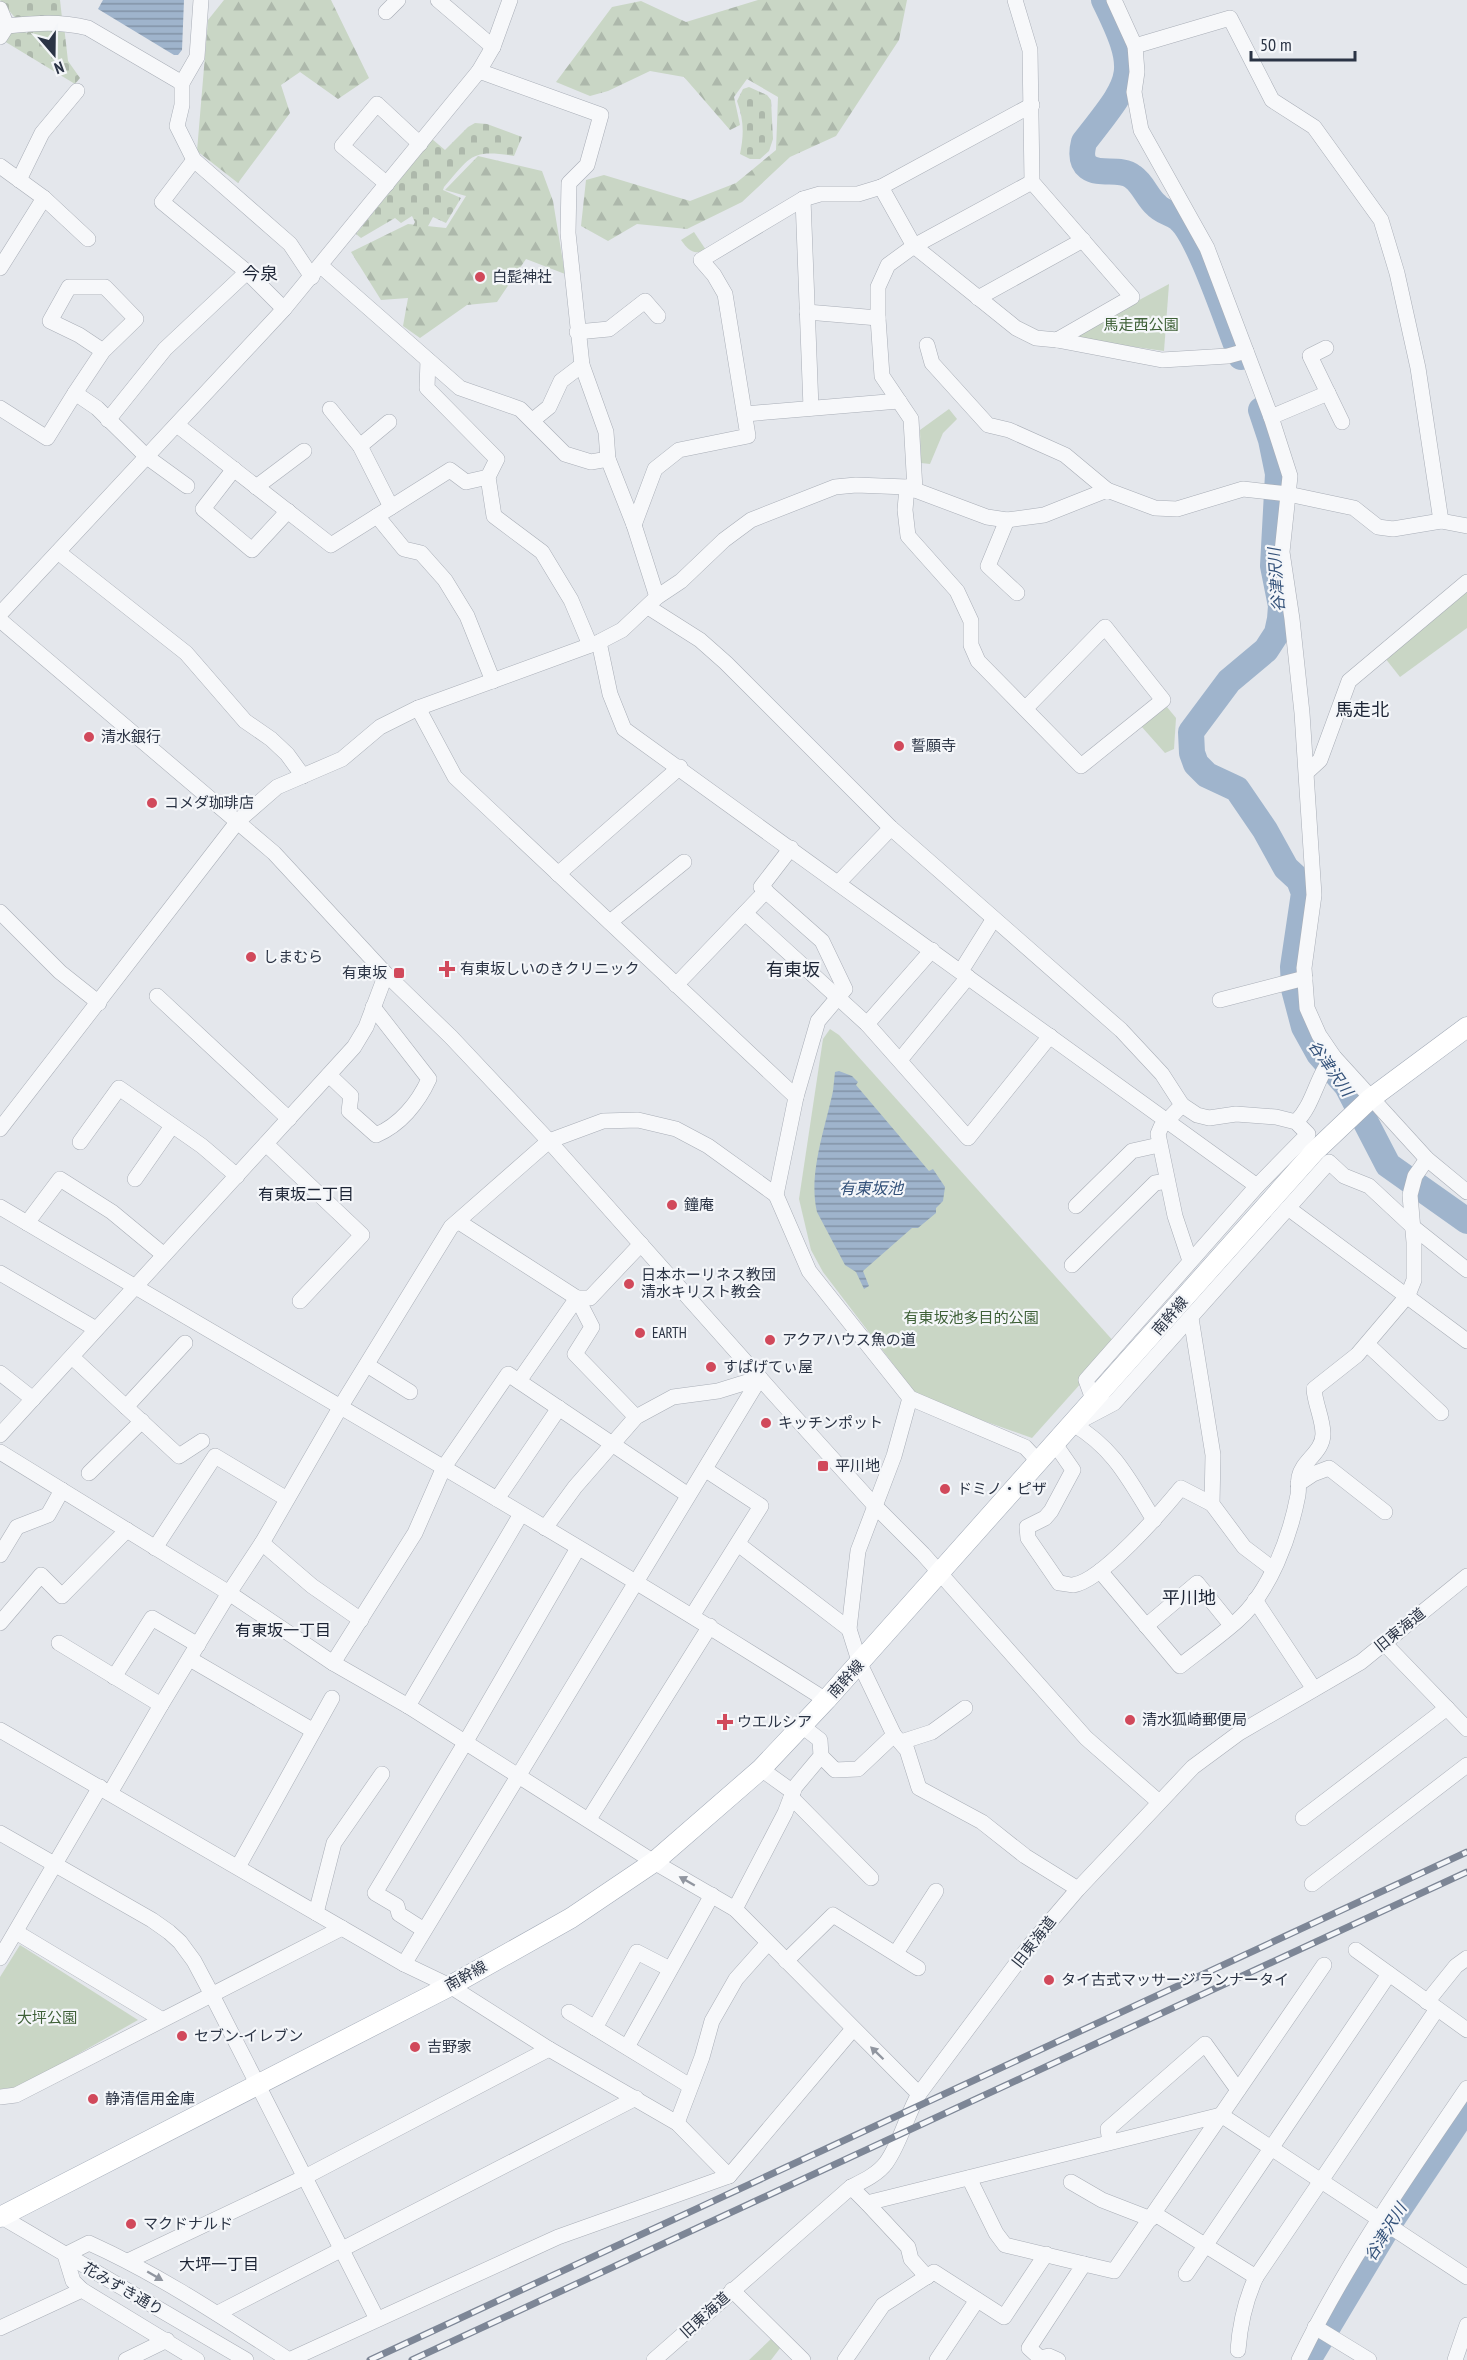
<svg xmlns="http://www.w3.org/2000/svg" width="1467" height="2360" viewBox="0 0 1467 2360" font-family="'PT Sans Narrow','Noto Sans JP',sans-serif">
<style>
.forest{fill:url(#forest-firs)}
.cemetery{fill:url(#cemetery-stones)}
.park{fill:#c9d6c5}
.water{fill:url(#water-rules)}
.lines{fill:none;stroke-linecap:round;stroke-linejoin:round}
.river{stroke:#9fb4cc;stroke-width:26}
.minor-casing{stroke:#a9aeb7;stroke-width:16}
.major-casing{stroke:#a3abb8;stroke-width:21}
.minor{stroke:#f7f8fa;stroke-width:15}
.major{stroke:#fff;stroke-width:20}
.rail-casing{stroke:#7d8696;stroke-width:7}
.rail{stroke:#f4f6f9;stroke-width:4.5;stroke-dasharray:14;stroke-linecap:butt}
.oneway{fill:#9196a0}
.poi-dot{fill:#d1495b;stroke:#f4f6f9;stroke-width:2}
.labels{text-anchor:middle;stroke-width:4.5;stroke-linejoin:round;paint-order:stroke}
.poi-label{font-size:15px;fill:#2b3445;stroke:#f4f6f9;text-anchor:start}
.park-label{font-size:15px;fill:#3f6138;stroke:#f4f6f9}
.street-label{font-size:15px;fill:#2b3445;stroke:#f4f6f9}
.water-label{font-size:16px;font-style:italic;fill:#34527a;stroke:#f4f6f9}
.neighbourhood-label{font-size:16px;fill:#1d2536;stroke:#f4f6f9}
.quarter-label{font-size:18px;fill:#1d2536;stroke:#f4f6f9}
</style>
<defs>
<pattern id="forest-firs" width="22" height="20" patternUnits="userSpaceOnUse" patternTransform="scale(1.5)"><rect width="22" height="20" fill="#c9d6c5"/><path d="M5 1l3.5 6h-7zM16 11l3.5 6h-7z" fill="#adb8ab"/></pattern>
<pattern id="cemetery-stones" width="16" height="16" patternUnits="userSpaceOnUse" patternTransform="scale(1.5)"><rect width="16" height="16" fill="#c9d6c5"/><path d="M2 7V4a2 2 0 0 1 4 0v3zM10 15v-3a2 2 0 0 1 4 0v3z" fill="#adb8ab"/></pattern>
<pattern id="water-rules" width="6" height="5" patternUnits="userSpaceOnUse" patternTransform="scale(1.5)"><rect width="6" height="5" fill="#9fb4cc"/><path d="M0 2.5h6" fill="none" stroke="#8293a7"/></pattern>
</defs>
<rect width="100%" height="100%" fill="#e4e7ec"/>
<g class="forest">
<polygon points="224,0 331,0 369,78 338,99 300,72 281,85 290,113 238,183 197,151 208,20"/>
<polygon points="758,0 907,0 899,40 836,136 790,157 742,202 687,229 637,224 608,241 581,226 586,180 604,175 690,201 736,183 776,150 778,97 747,79 734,97 740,125 730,130 684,77 650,71 608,91 590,96 556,82 612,7 641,1 686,22"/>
<polygon points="478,156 542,171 553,201 565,274 526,259 497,302 467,305 420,338 403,326 408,298 381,300 351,252 408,224 446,228 466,196 445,190"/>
</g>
<g class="cemetery">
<polygon points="0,0 60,0 62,18 17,20"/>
<polygon points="33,26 64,26 68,61 80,78 75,84 4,41 14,28 18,28 27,33"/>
<path d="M749,87L767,95L771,100L773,139L769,151L760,159H750L740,154C744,135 744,120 737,101L743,89Z"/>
<path d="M475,123L487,124L522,137L514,156C471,149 471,156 444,187L443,190L461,198L446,223L433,217L427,228L413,226L415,222L412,216L401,223L395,218L361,238L356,234L432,139L445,150L468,127Z"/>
</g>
<g class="park">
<path d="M694,232L706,250C693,255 689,251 681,240Z"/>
<polygon points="1169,284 1164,351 1078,339 1076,334"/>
<polygon points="949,409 957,419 943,433 930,464 921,463 920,430"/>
<polygon points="1467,589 1467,628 1400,677 1385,658"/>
<polygon points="1167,707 1176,718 1174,749 1165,753 1141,726"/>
<polygon points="830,1029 839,1035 1116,1344 1032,1438 919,1398 823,1272 811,1250 799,1199 823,1039"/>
<polygon points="20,1945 138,2020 20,2087 0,2089 0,1977"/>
<polygon points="772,2338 781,2347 771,2360 749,2360"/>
</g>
<g class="water">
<polygon points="103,0 184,0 182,50 178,55 174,55 98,9"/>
<path d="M839,1071L852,1076L858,1082L856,1085L929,1171L933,1169L945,1187L943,1201L936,1208V1213L918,1228H912L863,1271L869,1286L864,1289L856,1272L845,1265L817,1212C808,1174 825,1129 833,1091L835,1072Z"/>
</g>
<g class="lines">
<g class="river">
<path d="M1104,0C1141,75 1133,79 1084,142C1082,150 1080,161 1088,167C1100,176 1120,167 1133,177C1143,184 1147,197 1156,205C1162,212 1172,213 1179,219C1199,235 1229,328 1241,357"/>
<polyline points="1261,410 1271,440 1278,474 1273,566 1281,606 1280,619 1277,633 1266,650 1229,681 1191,732 1192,753 1196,764 1207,775 1237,789 1265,830 1286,868 1299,880 1304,893 1293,967 1294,989 1304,1027 1319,1054 1347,1086 1388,1165 1467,1221"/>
<polyline points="1308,2360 1393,2218 1467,2107"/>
</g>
<defs>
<g id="minor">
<polyline points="201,0 197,57 182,83 182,105 177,126 194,160 290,244 312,277"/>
<polyline points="438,0 493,47"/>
<polyline points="1114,0 1135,46 1137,72 1134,92 1141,130 1207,248 1271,417 1290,476 1282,552 1292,619 1302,713 1314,895 1304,968 1307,1008 1319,1035 1334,1057 1427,1159 1467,1192"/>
<polyline points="0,9 7,26"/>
<polyline points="386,12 398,0"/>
<path d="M0,37L7,26C36,23 60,21 88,28L182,83"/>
<polyline points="1135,46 1230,18 1272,100 1314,127 1381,220 1397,273 1418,368 1441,521"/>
<polyline points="479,71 493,47 510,0"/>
<polyline points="194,160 162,202 247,272 284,309"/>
<polyline points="0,166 44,198 88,239"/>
<polyline points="19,180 42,133 77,91"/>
<polyline points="387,184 342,146 377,104 420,144"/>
<polyline points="881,187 914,246 1016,328 1036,338 1057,340 1132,297 1032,182 1030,50 1015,0"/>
<polyline points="803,199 811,408"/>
<polyline points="321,266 460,388 520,409 565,454 591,462 608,459"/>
<polyline points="0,268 44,198"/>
<polyline points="978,298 1083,240"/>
<polyline points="807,312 878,318"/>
<polyline points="577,332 609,329 645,301 658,316"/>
<polyline points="1057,340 1162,360 1228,356 1246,351"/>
<polyline points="927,345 932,363 988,425 1009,430 1065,455 1107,490"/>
<polyline points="1326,348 1310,356 1342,422"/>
<polyline points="428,360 427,388 497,459 488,477 494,516 542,552 571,600 590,645"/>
<polyline points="75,393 103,351 136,319 105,287 69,287 50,321 79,335 103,351"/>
<polyline points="0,408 47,438 75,393 97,408 147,457 187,486"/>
<polyline points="330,409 360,446 391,507"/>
<polyline points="745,414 899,401"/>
<polyline points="1271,417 1328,393"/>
<polyline points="108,420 165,349 247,272"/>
<polyline points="533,420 549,407 561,381 582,365"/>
<polyline points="177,425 331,545 450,470 466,482 488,477"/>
<polyline points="360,446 389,422"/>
<polyline points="234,469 203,509 252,550 288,511"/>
<polyline points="256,487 304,451"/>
<polyline points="907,487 905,510 908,536 957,591 971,621 971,645 978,661 1081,766 1163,700 1105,627 1025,709"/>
<polyline points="915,490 911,419 882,376 878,318 878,287 888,265 914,246 1032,182"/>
<polyline points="377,516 404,549 421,553 445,580 467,616 493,681"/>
<polyline points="1007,520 988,566 1017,593"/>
<polyline points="634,525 655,469 679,450 748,436 725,294 714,275 701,260 803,199 820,194 858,194 881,187 1032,105"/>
<polyline points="58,552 186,653 245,721 271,739 287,754 303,776"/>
<polyline points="648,607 700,640 726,663 891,828 1121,1030 1162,1074 1182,1105 1161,1127 1158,1134 1175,1216 1190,1261"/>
<polyline points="0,614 284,309 479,71 601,115 587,165 569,183 568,233 582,365 606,432 608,459 634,525 657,597"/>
<polyline points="0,620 274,853 386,974 451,1037 549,1141 775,1395 876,1507 923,1554 1086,1738 1159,1802"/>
<polyline points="599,642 610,694 624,729 1257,1186"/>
<polyline points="418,708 455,777 796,1097 776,1195 809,1271 910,1398 1025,1447 1039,1462"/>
<polyline points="1307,772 1320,760 1349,681 1467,582"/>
<polyline points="791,848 761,887 822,941 845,989 818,1021 796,1097"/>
<polyline points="558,874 680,767"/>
<polyline points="839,882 891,828"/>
<polyline points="0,912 60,972 99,1003"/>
<polyline points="745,913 867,1024 968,1138 1050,1036"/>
<polyline points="610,922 684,862"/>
<polyline points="961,971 993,920"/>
<polyline points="676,985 766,891"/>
<polyline points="157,996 289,1119"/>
<polyline points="1220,1000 1305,978"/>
<polyline points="867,1024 932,950"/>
<polyline points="900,1060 968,977"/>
<path d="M329,1075L351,1096L349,1111L376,1135C400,1125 418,1103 429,1079L373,1007"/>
<path d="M1296,1122C1315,1103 1316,1075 1334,1057"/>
<polyline points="0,1129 238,821 277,787 342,759 380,727 418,708 599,642 622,630 657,597 681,581 724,540 751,520 835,487 856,485 907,487 987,517 1007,520 1044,515 1107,490 1155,508 1177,509 1243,489 1288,494 1354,508 1378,527 1393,529 1441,521 1467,526"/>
<polyline points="80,1142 119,1088 202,1146 237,1176"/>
<polyline points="266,1144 362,1235 300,1301"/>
<polyline points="135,1179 172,1126"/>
<polyline points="1076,1206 1132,1151 1159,1145"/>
<path d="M0,1207C276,1371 555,1528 826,1700"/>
<polyline points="1288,1208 1467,1341"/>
<polyline points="459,1222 577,1298 592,1327 575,1354 636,1417"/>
<polyline points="27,1223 60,1179 112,1212 164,1255"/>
<polyline points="1072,1265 1155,1183 1167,1181"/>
<polyline points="0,1273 96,1329"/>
<polyline points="1191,1318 1213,1455 1212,1504 1244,1547 1273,1569"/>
<polyline points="1367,1344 1441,1413"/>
<polyline points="72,1357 179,1456 202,1441"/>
<polyline points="367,1365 410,1392"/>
<polyline points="0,1373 33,1399"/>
<polyline points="519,1381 577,1298 590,1298 641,1244"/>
<polyline points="910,1398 894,1456 858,1551 849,1629 860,1664 894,1735 907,1750 919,1788 982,1822 1025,1856 1078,1889"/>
<polyline points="1094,1402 1086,1380 1257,1186 1308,1134 1296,1122 1276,1117 1236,1114 1209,1118 1197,1115 1182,1105"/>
<polyline points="126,1407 185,1343"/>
<polyline points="1078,1422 1114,1403 1329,1162 1344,1176 1369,1186 1413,1227 1467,1270"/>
<path d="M1073,1424C1115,1449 1129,1480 1154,1520"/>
<polyline points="0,1435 354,1047 366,1027 386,974"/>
<path d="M1055,1444L1073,1470L1051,1511L1045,1518L1027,1527L1028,1538L1059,1583C1063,1583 1069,1585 1073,1585C1102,1581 1162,1511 1181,1488L1212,1504"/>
<polyline points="0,1452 229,1593 333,1663 408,1706 654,1862 735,1909 919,2094"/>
<polyline points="89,1473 142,1421"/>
<polyline points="1298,1484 1313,1474 1329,1468 1385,1512"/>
<polyline points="497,1499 559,1408"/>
<polyline points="545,1528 575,1487 636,1417 673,1397 718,1391 760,1378"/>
<polyline points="262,1543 312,1586 361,1620"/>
<polyline points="738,1544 849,1629"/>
<polyline points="155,1548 215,1456 287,1499"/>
<polyline points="0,1555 17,1527 48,1515 62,1490"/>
<path d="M1100,1571L1180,1666C1199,1651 1219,1637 1237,1621C1270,1592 1290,1537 1298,1495C1299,1489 1298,1483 1299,1477C1302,1461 1323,1452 1323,1434C1323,1419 1315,1404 1314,1389L1357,1355L1408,1295L1414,1280V1242L1410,1195L1415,1176L1427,1159"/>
<polyline points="1255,1600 1314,1689"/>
<polyline points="692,1616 761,1506 706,1470"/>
<polyline points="0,1623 41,1575 62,1596 127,1530"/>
<polyline points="1146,1626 1197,1583 1231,1625"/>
<polyline points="59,1643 161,1705"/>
<polyline points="1384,1643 1467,1729"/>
<polyline points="190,1659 312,1730"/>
<polyline points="333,1663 415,1533 444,1467 508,1374 688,1495"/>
<polyline points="114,1677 152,1618 198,1645"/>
<polyline points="408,1706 521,1514"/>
<polyline points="0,1730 404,1964"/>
<polyline points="901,1742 932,1732 965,1708"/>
<polyline points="821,1756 835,1770 858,1769 894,1735"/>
<polyline points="761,1769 793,1792"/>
<polyline points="110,1793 161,1705 229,1593 262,1543 341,1406 451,1227 549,1141 603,1121 638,1120 676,1129 708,1146 776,1195"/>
<polyline points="791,1797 871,1878"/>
<polyline points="1303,1818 1447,1708"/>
<polyline points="589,1819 710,1626"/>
<polyline points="0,1833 152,1920 169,1932 180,1942 194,1961 211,1993 377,2319"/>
<polyline points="238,1867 332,1698"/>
<polyline points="1312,1884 1467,1765"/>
<polyline points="735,1909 785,1813 795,1787 821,1756 820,1740 802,1726"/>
<polyline points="316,1913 334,1843 382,1774"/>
<polyline points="424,1930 399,1914 397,1906 375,1893 465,1743 578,1548"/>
<polyline points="16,1932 161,2019"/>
<polyline points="1356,1950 1467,2030"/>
<polyline points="896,1953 936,1891"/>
<polyline points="0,1958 100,1787"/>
<polyline points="786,1961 833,1915 918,1968"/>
<polyline points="1427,2002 1456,1966 1467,1958"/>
<polyline points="569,2012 690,2086"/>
<polyline points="595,2028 637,1952 670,1969"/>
<polyline points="627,2047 712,1895"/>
<polyline points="0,2097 16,2095 342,1928"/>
<polyline points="677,2123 702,2057 712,2021 736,1979 768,1943"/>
<polyline points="1110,2142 1108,2129 1205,2044 1238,2090"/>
<polyline points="729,2176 853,2029"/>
<polyline points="969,2178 996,2233 1005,2245 1084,2264 1029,2348 1040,2358 1049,2356 1058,2360"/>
<polyline points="1071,2182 1102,2200 1151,2219"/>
<polyline points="851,2187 867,2203 1221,2115 1467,2277"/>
<polyline points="867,2203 908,2247 911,2259 927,2277"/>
<polyline points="1155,2214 1256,2277 1437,2009"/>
<polyline points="0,2216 246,2360"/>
<polyline points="128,2261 305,2177 549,2049"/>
<polyline points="1084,2264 1114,2271 1324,1965"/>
<polyline points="1186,2274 1389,1974"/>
<path d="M82,2290L73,2281L65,2255L89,2243C160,2275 224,2318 289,2360L558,2237L729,2176L677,2123L549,2049L450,1986L404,1964L760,1378"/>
<polyline points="732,2290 803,2360"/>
<polyline points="218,2313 636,2098"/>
<polyline points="1315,2327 1369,2360"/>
<polyline points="0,2328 82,2290 197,2360"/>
<path d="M1238,2350C1240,2323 1245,2301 1256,2277"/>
<polyline points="126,2360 167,2340"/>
<path d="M654,2360L851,2187C863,2181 878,2174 886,2163C901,2142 906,2116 919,2094L1031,1944L1078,1889L1193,1767L1239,1733L1361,1662L1467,1576"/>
<polyline points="845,2360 883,2305 934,2272 1004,2317 1046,2254"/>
<polyline points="937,2360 977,2300"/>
<path d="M1299,2360C1346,2263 1407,2176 1467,2088"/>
<polyline points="1455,2360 1467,2325"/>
</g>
<polyline id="major" points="0,2217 450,1986 571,1918 654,1862 761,1769 826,1700 1314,1152 1370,1099 1467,1027"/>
</defs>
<use href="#minor" class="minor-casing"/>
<use href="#major" class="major-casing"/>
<use href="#minor" class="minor"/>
<use href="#major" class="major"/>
<defs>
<g id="rail">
<polyline points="370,2360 1467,1852"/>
<polyline points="412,2360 1467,1872"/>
</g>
</defs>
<use href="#rail" class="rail-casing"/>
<use href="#rail" class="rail"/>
</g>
<defs><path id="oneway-solid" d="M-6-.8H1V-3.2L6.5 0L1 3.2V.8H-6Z" transform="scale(1.5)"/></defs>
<g class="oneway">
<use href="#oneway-solid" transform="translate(687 1881) rotate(-150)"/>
<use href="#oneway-solid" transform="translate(877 2053) rotate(-136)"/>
<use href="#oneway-solid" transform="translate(155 2276) rotate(30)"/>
</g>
<g class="poi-dot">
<circle cx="480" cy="277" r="6"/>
<circle cx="89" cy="737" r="6"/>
<circle cx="899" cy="746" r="6"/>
<circle cx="152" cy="803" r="6"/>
<circle cx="251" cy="957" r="6"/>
<path d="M444 960h6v6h6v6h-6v6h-6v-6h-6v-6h6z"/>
<rect x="393" y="967" width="12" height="12" rx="3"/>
<circle cx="672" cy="1205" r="6"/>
<circle cx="629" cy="1284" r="6"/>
<circle cx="640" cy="1333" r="6"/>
<circle cx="770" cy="1340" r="6"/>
<circle cx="711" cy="1367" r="6"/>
<circle cx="766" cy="1423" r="6"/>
<rect x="817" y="1460" width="12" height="12" rx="3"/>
<circle cx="945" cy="1489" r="6"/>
<circle cx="1130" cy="1720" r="6"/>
<path d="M722 1713h6v6h6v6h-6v6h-6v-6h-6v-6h6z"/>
<circle cx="1049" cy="1980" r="6"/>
<circle cx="182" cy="2036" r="6"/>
<circle cx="415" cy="2047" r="6"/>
<circle cx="93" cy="2099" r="6"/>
<circle cx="131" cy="2224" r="6"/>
</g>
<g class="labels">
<g class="poi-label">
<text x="492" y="282">白髭神社</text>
<text x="101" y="742">清水銀行</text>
<text x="911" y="751">誓願寺</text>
<text x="164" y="808">コメダ珈琲店</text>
<text x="263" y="962">しまむら</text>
<text x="460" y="974">有東坂しいのきクリニック</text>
<text x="387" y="978" text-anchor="end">有東坂</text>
<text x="684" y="1210">鐘庵</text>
<text x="641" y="1280">日本ホーリネス教団<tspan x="641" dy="17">清水キリスト教会</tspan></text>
<text x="652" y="1338">EARTH</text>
<text x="782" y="1345">アクアハウス魚の道</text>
<text x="723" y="1372">すぱげてぃ屋</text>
<text x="778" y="1428">キッチンポット</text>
<text x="835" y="1471">平川地</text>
<text x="957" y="1494">ドミノ・ピザ</text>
<text x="1142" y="1725">清水狐崎郵便局</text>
<text x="737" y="1727">ウエルシア</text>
<text x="1061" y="1985">タイ古式マッサージ ランナータイ</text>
<text x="194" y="2041">セブン-イレブン</text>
<text x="427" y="2052">吉野家</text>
<text x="105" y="2104">静清信用金庫</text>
<text x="143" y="2229">マクドナルド</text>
</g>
<g class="park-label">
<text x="1141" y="330">馬走西公園</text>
<text x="971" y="1323">有東坂池多目的公園</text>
<text x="47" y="2023">大坪公園</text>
</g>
<g class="street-label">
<text transform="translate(1170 1316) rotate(-49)" y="5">南幹線</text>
<text transform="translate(1400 1630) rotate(-39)" y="5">旧東海道</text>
<text transform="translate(846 1679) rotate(-48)" y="5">南幹線</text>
<text transform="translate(1034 1942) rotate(-52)" y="5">旧東海道</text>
<text transform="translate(466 1976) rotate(-29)" y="5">南幹線</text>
<text transform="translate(123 2289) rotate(30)" y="5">花みずき通り</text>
<text transform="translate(705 2315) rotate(-42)" y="5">旧東海道</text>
</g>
<g class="water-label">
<text transform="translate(1276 580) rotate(-94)" y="6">谷津沢川</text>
<text transform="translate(1331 1068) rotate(55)" y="6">谷津沢川</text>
<text x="871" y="1194">有東坂池</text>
<text transform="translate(1385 2232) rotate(-58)" y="6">谷津沢川</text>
</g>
<g class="neighbourhood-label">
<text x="306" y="1200">有東坂二丁目</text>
<text x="283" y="1636">有東坂一丁目</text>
<text x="219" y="2270">大坪一丁目</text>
</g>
<g class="quarter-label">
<text x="260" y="280">今泉</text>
<text x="1362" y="716">馬走北</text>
<text x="793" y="976">有東坂</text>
<text x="1189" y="1604">平川地</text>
</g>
</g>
<g transform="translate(54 54) rotate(160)" stroke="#f4f6f9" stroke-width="4.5" paint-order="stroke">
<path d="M0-4.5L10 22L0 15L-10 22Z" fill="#2b3445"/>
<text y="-9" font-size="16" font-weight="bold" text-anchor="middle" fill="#2b3445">N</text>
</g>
<path d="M1251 51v9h104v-9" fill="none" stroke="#2b3445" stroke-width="3"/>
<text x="1260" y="51" font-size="18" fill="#2b3445" stroke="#f4f6f9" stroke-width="4.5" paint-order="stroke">50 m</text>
</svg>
